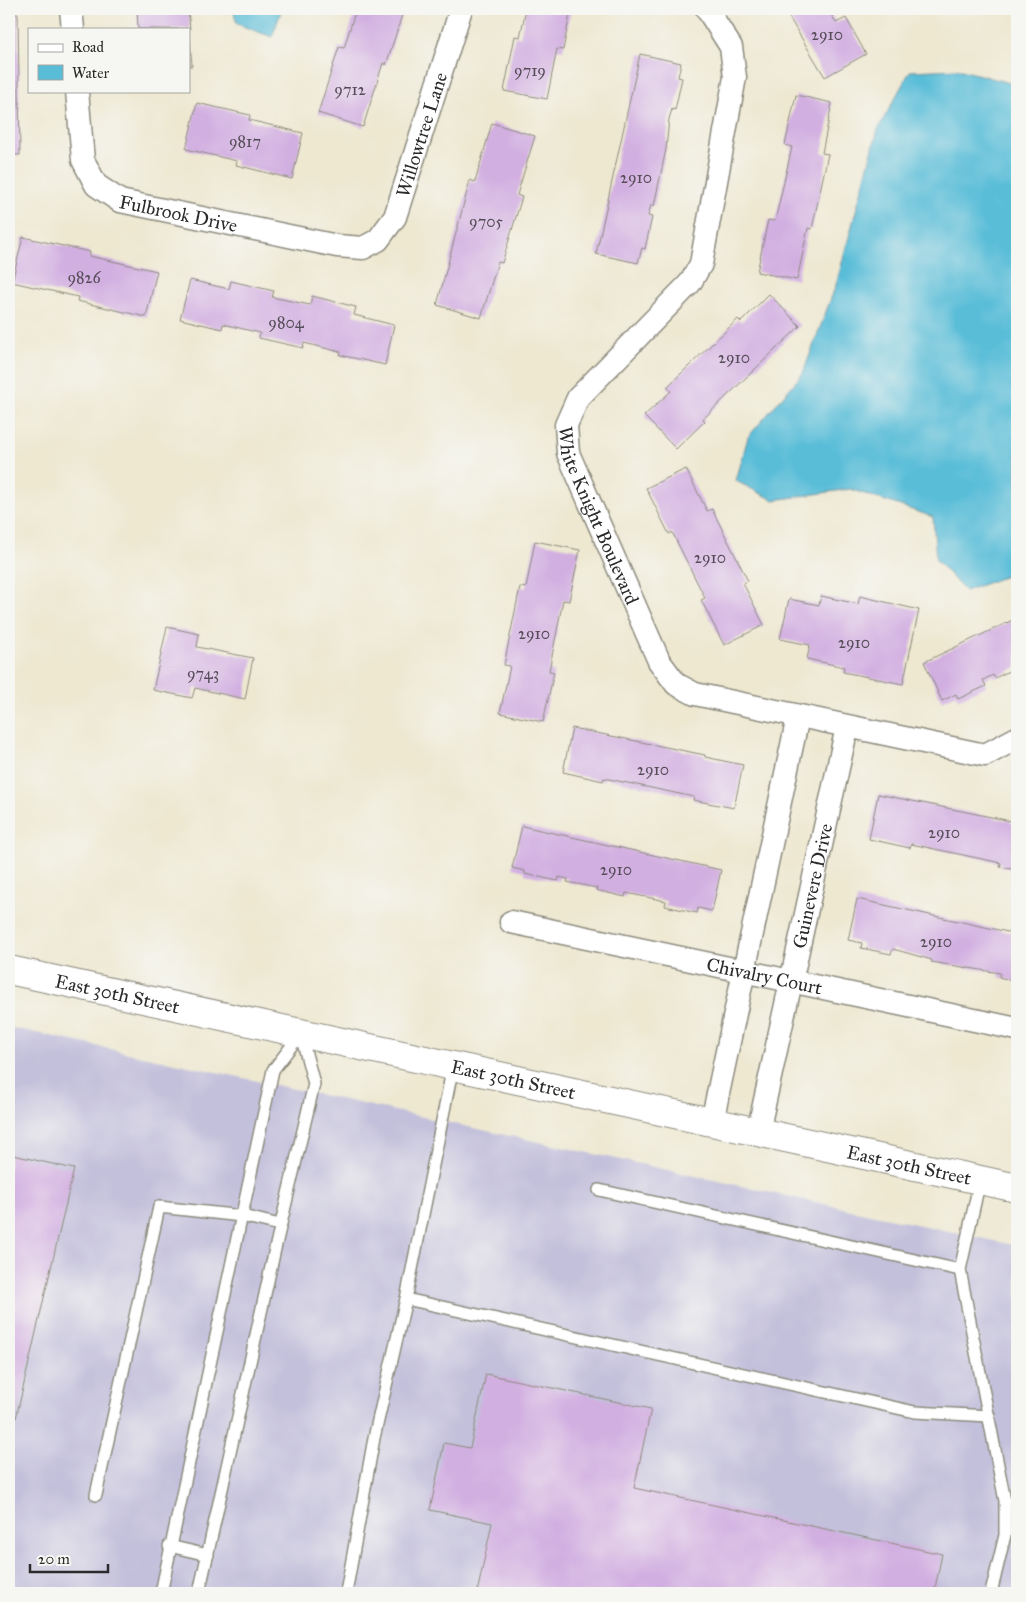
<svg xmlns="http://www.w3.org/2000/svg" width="1026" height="1602" viewBox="0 0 1026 1602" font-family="'IM FELL Great Primer',serif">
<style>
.industrial{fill:#c3c0db}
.water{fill:#5abdd8;stroke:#427482}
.building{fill:#d2afe1}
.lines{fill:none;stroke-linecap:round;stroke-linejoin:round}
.lane-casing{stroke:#8c8a7e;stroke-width:14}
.street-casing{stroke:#8c8a7e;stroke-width:25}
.secondary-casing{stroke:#8c8a7e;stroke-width:30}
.lane{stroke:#fff;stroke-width:11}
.street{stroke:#fff;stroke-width:22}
.secondary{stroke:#fff;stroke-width:28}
.labels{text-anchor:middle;stroke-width:5;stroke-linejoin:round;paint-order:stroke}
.number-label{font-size:16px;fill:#554c58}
.street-label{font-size:19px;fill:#2b2b2b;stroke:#f6f6f2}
</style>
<rect width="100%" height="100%" fill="#f6f6f2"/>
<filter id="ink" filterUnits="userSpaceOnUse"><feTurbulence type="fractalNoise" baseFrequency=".02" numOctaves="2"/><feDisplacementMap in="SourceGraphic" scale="10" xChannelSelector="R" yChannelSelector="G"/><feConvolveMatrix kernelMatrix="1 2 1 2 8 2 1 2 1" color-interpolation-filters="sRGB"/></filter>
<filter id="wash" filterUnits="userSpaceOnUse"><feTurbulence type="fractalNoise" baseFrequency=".0096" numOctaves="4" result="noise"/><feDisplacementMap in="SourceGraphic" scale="20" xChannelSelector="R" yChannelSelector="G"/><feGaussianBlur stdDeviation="1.12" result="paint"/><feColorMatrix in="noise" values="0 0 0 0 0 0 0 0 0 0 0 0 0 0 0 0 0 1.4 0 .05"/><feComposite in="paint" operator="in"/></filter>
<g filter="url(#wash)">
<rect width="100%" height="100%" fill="#eee8d1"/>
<polygon class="industrial" points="9,1027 1017,1246 1017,1593 9,1593"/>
<g class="water">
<polygon points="233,9 282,9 272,37 237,24"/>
<polygon points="958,69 1017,85 1017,572 965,591 936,560 933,517 850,489 774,500 736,481 748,437 803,373 836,285 878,129 910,71"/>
</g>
<g id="blocks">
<g class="building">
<polygon points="137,9 188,9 190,29 138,29"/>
<polygon points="356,9 404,9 386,65 383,63 363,127 318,113 339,47 344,48"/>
<polygon points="526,9 571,9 563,50 557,49 547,99 504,91 515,36 520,37"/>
<polygon points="784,9 828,9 836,23 846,18 866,54 825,77"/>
<polygon points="9,14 18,14 20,155 9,155"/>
<polygon points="189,41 190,41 192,66 189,66"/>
<polygon points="640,54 681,63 678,77 682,78 675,110 672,109 669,119 666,149 654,206 651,205 648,216 652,217 645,249 642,248 638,263 596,254"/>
<polygon points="796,95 832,103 822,153 828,154 812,229 808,228 797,280 757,272 768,220 775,221 792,147 785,145"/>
<polygon points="197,103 250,115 249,120 303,133 292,179 236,165 237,161 186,149"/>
<polygon points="492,123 535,136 517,195 522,197 502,263 498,262 481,318 437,305 470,180 475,182"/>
<polygon points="23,237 90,252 89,256 157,271 146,317 77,301 78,297 12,282"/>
<polygon points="190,280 229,289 231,281 274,291 272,297 310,305 312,296 356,307 354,315 394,325 385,365 340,355 341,352 304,343 303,348 259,338 260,333 223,324 222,329 180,319"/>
<polygon points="769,294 800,326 703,419 705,421 676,449 644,416 671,391 667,387 738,319 741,322"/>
<polygon points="686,469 707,511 712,509 748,581 743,583 764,625 724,645 701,600 705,598 672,532 669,534 646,488"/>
<polygon points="535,541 580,550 569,601 563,600 549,671 554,672 543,722 500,713 510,666 504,665 520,587 526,588"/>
<polygon points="821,596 858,604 860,596 919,610 903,684 843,672 844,667 807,659 810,645 780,639 789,599 819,605"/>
<polygon points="1017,618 1017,667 995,678 993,675 983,680 986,686 958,699 956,694 942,701 924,662"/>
<polygon points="167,627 199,634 197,647 253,658 245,699 195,688 192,698 153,690"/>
<polygon points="572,728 705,755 705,757 743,765 734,808 693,800 694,797 604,778 603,781 563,772"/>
<polygon points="878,794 1011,821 1011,823 1017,825 1017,870 1000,867 1001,863 911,844 910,848 869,839"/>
<polygon points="522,826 721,870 712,911 698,908 697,913 665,906 666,901 626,893 625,897 596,890 597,888 567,882 568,879 559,877 558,881 525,874 525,871 512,868"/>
<polygon points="857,899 1017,934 1017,982 999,977 1000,973 931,962 932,960 893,949 891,954 861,948 862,943 848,940"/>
<polygon points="9,1154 74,1169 10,1444 9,1444"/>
<polygon points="486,1374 651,1409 634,1488 942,1554 934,1593 477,1593 492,1523 430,1510 444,1443 470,1448"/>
</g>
</g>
</g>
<g filter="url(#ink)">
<use href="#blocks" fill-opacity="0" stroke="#8c8a7e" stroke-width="1"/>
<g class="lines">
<defs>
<g id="lane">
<polyline points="980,1180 960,1270 1005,1501 1005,1535 991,1593"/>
<polyline points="599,1190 960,1270"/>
<polyline points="406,1299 915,1412 989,1416"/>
<polyline points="96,1495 159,1207 242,1216 280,1225"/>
<polyline points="169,1546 208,1555"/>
<polyline points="161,1593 273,1070 300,1035"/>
<polyline points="199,1593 275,1249 314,1084 301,1035"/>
<polyline points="346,1593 374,1438 406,1299 453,1066"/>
</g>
<g id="street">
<polyline points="71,9 73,29"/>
<path id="s1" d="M707,9L731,47L735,77L701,264L690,283L578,398L566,425L568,453L659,661L676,684L695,694L985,755L1017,738"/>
<path id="s2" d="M77,91L83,160L96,185L120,201L337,246L363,248L378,240L395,217L461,9"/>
<path id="s3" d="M511,922L1017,1029"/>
<polyline points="712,1122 798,717"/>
<path id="s4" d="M758,1132L847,727"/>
</g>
<g id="secondary">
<path id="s5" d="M9,970L1017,1188"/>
</g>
</defs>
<use href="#lane" class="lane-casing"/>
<use href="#street" class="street-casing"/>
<use href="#secondary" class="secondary-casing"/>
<use href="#lane" class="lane"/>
<use href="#street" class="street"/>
<use href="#secondary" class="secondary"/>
</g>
</g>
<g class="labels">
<g class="number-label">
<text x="827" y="40">2910</text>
<text x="530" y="76">9719</text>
<text x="350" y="95">9712</text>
<text x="245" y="147">9817</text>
<text x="636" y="183">2910</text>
<text x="486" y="227">9705</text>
<text x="84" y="283">9826</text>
<text x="286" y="328">9804</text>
<text x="734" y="363">2910</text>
<text x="710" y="563">2910</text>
<text x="534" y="639">2910</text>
<text x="854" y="648">2910</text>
<text x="203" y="679">9743</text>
<text x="653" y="775">2910</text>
<text x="944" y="838">2910</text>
<text x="616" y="875">2910</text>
<text x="936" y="947">2910</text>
</g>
<g class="street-label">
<text dy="7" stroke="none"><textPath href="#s2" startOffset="506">Willowtree Lane</textPath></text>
<text dy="7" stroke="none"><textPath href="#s2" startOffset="186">Fulbrook Drive</textPath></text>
<text dy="7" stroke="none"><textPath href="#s1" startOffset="574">White Knight Boulevard</textPath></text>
<text dy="7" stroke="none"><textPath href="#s4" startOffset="252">Guinevere Drive</textPath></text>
<text dy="7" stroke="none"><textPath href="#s3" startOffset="259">Chivalry Court</textPath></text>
<text dy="7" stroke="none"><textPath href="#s5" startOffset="111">East 30th Street</textPath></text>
<text dy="7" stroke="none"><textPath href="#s5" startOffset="516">East 30th Street</textPath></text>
<text dy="7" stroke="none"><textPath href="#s5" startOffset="921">East 30th Street</textPath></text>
</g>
</g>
<rect width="1026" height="1602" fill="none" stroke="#f6f6f2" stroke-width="30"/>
<rect x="28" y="28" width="162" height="65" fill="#f6f6f2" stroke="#a5a5a2"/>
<rect x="38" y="44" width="25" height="8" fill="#ffffff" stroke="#a5a5a2"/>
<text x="72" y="52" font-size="15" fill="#2b2b2b">Road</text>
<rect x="38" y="65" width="25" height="15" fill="#5abdd8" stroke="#a5a5a2"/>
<text x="72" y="78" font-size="15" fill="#2b2b2b">Water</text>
<path d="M30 1564v8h78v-8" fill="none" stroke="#2b2b2b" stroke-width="2.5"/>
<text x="38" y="1564" font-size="15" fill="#2b2b2b" stroke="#f6f6f2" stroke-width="4" paint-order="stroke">20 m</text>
</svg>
